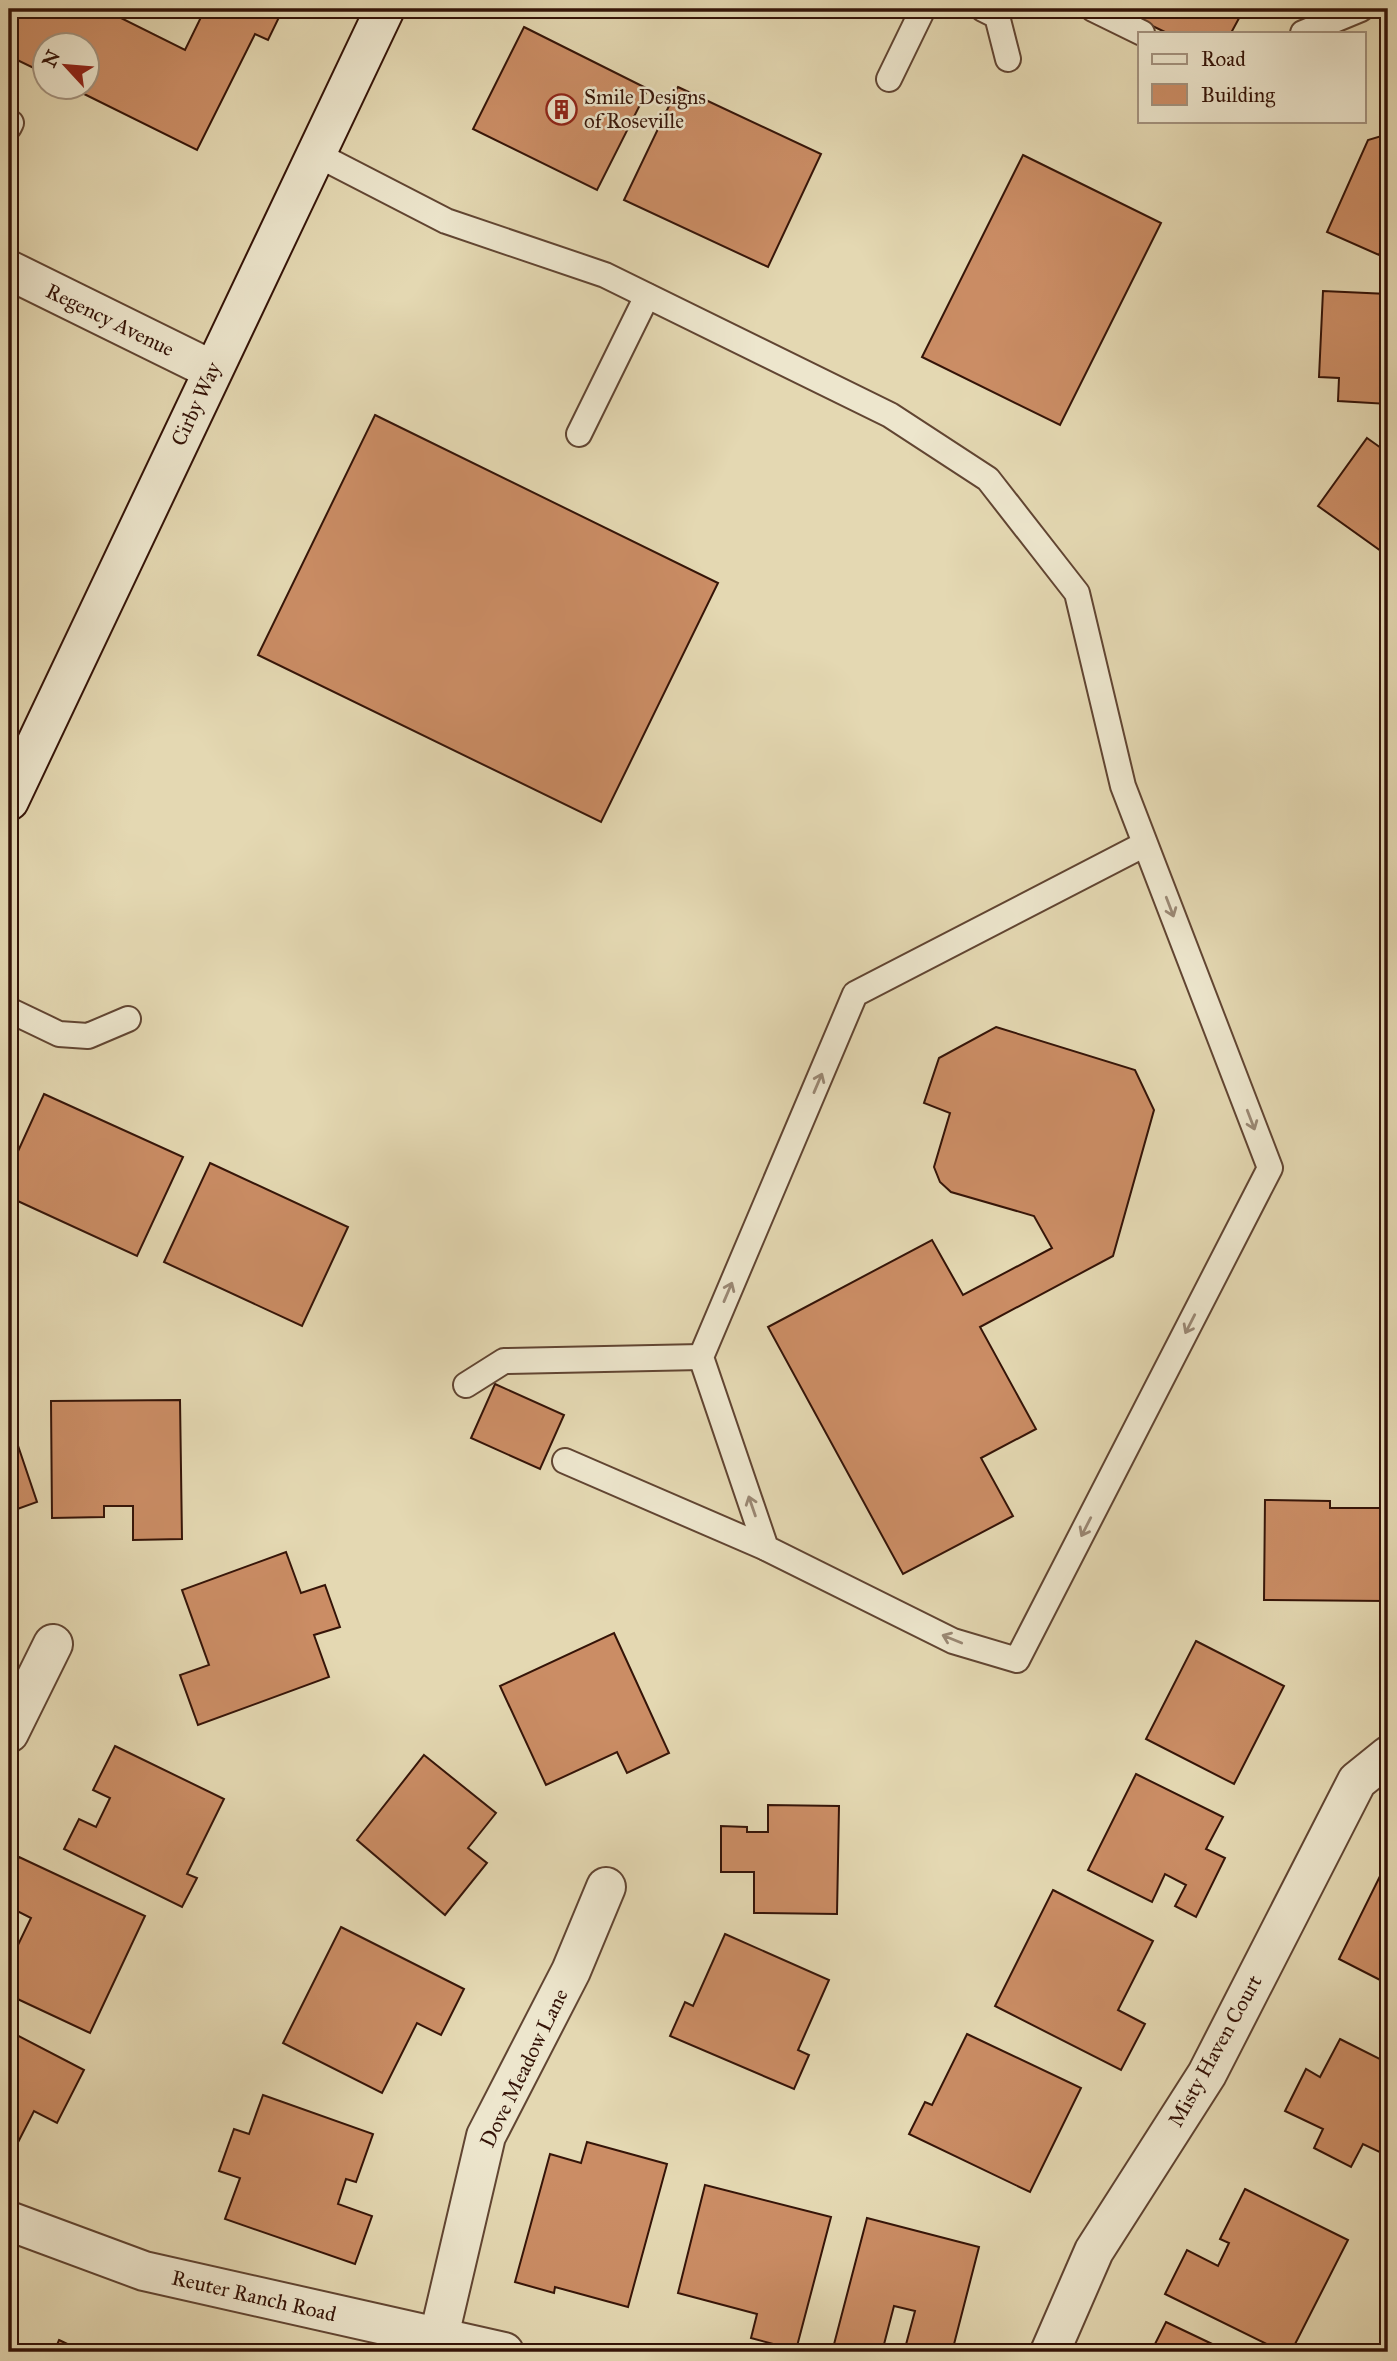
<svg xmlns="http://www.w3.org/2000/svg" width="1397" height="2361" viewBox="0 0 1397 2361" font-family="'IM FELL Great Primer',serif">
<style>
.building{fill:#cb8d65;stroke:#351408;stroke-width:2}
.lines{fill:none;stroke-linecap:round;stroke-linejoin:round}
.service-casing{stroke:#614532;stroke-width:28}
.minor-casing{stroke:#614532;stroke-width:42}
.secondary-casing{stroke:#351408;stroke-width:42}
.service{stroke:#ede6cd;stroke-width:24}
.minor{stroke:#ede6cd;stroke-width:38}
.secondary{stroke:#ede6cd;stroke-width:38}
.oneway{stroke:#9a8874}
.labels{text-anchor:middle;stroke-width:5;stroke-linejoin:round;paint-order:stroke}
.poi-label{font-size:21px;fill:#351408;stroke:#ede6cd;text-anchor:start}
.street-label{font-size:21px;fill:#351408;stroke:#ede6cd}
</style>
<rect width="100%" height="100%" fill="#e4d8b2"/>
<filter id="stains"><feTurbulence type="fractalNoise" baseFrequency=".00286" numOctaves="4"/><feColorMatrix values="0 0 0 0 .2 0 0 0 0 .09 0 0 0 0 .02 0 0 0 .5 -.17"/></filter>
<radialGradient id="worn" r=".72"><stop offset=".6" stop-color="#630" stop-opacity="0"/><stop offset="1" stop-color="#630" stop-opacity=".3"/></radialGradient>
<g class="building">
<polygon points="9,9 103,9 185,50 205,9 283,9 268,40 255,34 197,150 72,88 88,88 88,46 46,46 46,74 9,56"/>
<polygon points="1117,9 1244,9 1231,33 1167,33"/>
<polygon points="524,27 648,89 597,190 473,129"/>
<polygon points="678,87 821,154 768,267 624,200"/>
<polygon points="1388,134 1388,234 1379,255 1327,232 1368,140"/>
<polygon points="1023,155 1161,223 1060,425 922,357"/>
<polygon points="1323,291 1388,294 1388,404 1338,401 1339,378 1319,377"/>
<polygon points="375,415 718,583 601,822 258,655"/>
<polygon points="1367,438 1388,453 1388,556 1318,506"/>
<polygon points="996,1027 1135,1070 1154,1110 1113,1256 980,1327 1036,1429 981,1458 1013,1516 903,1574 768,1327 932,1240 963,1295 1052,1248 1034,1216 951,1192 940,1182 934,1167 950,1113 924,1103 939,1058"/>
<polygon points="44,1094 183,1157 137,1256 9,1197 9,1171"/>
<polygon points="210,1163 348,1227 302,1326 164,1262"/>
<polygon points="495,1384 564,1415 540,1469 471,1438"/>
<polygon points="180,1400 182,1539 133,1540 133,1506 104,1506 104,1517 52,1518 51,1401"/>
<polygon points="9,1419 37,1502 9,1512"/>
<polygon points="1265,1500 1330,1501 1330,1508 1386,1508 1386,1601 1264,1600"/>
<polygon points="286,1552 301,1593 325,1585 340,1627 314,1635 329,1677 198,1725 180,1675 209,1665 182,1590"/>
<polygon points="614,1633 669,1753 627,1773 617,1752 546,1785 500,1686"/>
<polygon points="1196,1641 1284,1686 1234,1784 1146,1739"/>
<polygon points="115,1746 224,1799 187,1874 197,1878 182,1907 64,1849 79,1819 96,1827 110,1798 93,1790"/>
<polygon points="424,1755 496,1813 468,1848 487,1863 445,1915 357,1840"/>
<polygon points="1136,1774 1223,1817 1206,1849 1225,1858 1196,1917 1175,1906 1186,1885 1165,1874 1152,1902 1088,1870"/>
<polygon points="768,1805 839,1806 837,1914 754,1913 754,1872 721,1872 721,1826 747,1827 747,1832 768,1832"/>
<polygon points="19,1857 145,1916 90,2033 9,1995 9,1941 18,1945 31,1918 9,1907 9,1878"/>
<polygon points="1388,1860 1388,1984 1339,1959"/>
<polygon points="1053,1890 1153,1941 1118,2010 1145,2024 1121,2070 995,2006"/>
<polygon points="341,1927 464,1989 441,2035 417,2023 382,2093 283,2043"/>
<polygon points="725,1934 829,1980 798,2050 809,2055 794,2089 670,2036 685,2002 693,2006"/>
<polygon points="9,2031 84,2070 57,2123 34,2111 10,2158"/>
<polygon points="967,2034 1081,2088 1030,2192 909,2134 925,2102 932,2105"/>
<polygon points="1340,2039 1388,2063 1388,2156 1363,2144 1351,2167 1314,2148 1323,2129 1285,2111 1306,2069 1320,2077"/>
<polygon points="263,2095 373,2134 356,2182 346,2179 338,2204 372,2216 355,2264 225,2219 240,2178 219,2171 234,2129 249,2134"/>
<polygon points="587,2142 667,2164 628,2307 555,2287 554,2293 515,2282 550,2154 581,2163"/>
<polygon points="705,2185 831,2217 796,2350 751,2338 757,2314 678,2293"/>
<polygon points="1245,2189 1348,2240 1291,2352 1283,2352 1165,2294 1187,2250 1218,2266 1229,2243 1220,2239"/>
<polygon points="867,2218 979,2247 952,2352 904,2352 915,2311 894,2306 882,2352 832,2352"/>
<polygon points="1166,2322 1229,2352 1151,2352"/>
<polygon points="59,2340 84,2352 54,2352"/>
<polygon points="9,2343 23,2350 22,2352 9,2352"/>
</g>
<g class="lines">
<defs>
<g id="service">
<polyline points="983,9 997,16 1008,59"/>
<polyline points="1093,9 1142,33"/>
<polyline points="1303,33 1361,9"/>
<polyline points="889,79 923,9"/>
<polyline points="9,127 11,123"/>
<polyline points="316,154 446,221 605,275 890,415 988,479 1077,593 1123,786 1270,1168 1017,1660 953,1641 766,1548 701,1357 855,994 1145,844"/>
<polyline points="579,434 647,296"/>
<polyline points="9,1010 59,1034 88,1036 128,1019"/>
<polyline points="466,1385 504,1361 701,1357"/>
<polyline points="565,1461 766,1548"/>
</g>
<g id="minor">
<polyline points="9,270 212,370"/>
<polyline points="9,1733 53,1644"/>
<polyline points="9,2221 144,2271 504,2352"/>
<polyline points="439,2336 486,2136 571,1971 606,1887"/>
<polyline points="1050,2352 1094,2251 1207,2074 1357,1781 1388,1756"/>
</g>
<polyline id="secondary" points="9,801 385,9"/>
</defs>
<use href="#service" class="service-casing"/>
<use href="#minor" class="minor-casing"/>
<use href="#secondary" class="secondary-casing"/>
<use href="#service" class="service"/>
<use href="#minor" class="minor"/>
<use href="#secondary" class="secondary"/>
</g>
<defs><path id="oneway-shaft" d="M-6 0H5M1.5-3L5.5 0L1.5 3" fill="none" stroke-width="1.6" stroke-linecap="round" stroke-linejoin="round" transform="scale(1.75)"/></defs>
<g class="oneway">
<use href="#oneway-shaft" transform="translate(1170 907) rotate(69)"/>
<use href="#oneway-shaft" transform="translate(818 1083) rotate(-67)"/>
<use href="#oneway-shaft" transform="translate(1251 1120) rotate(69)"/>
<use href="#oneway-shaft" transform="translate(728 1292) rotate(-67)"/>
<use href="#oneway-shaft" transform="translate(1190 1324) rotate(117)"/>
<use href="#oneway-shaft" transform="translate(752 1506) rotate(-109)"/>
<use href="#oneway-shaft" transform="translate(1086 1527) rotate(117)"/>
<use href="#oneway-shaft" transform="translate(952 1639) rotate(-158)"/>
</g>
<defs>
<symbol id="building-ring" viewBox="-11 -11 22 22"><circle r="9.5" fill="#ede6cd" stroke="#8f2418" stroke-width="1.5"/><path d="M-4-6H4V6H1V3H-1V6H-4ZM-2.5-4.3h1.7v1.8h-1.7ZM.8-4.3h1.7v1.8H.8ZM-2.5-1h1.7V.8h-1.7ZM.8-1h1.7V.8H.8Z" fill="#8f2418"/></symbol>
</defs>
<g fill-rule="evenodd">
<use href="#building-ring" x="544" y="92" width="35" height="35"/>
</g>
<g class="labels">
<g class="poi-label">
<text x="584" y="104">Smile Designs<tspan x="584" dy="24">of Roseville</tspan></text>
</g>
<g class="street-label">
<text transform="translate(110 320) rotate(26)" y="7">Regency Avenue</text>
<text transform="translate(196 404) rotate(-65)" y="7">Cirby Way</text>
<text transform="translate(1215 2051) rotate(-61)" y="7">Misty Haven Court</text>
<text transform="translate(524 2068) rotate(-64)" y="7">Dove Meadow Lane</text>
<text transform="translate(254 2296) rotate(13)" y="7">Reuter Ranch Road</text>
</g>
</g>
<rect width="1397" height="2361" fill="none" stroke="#e4d8b2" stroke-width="35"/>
<rect x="10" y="10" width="1376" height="2340" fill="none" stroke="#351408" stroke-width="3.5"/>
<rect x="18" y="18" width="1362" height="2326" fill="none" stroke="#351408" stroke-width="2"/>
<rect x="1138" y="32" width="228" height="91" fill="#ede6cd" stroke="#a3927e" stroke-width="2"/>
<rect x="1152" y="54" width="35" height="10" fill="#ede6cd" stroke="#a3927e" stroke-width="2"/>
<text x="1201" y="66" font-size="21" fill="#351408">Road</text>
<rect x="1152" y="84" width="35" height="21" fill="#cb8d65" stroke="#a3927e" stroke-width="2"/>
<text x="1201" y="102" font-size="21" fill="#351408">Building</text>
<g transform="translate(66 66) rotate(296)"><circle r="33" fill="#ede6cd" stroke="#a3927e" stroke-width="2"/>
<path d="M0-5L12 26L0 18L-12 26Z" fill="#8f2418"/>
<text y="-10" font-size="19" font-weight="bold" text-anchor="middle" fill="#351408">N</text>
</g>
<rect width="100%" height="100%" filter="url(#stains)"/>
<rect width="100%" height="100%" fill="url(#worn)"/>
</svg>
